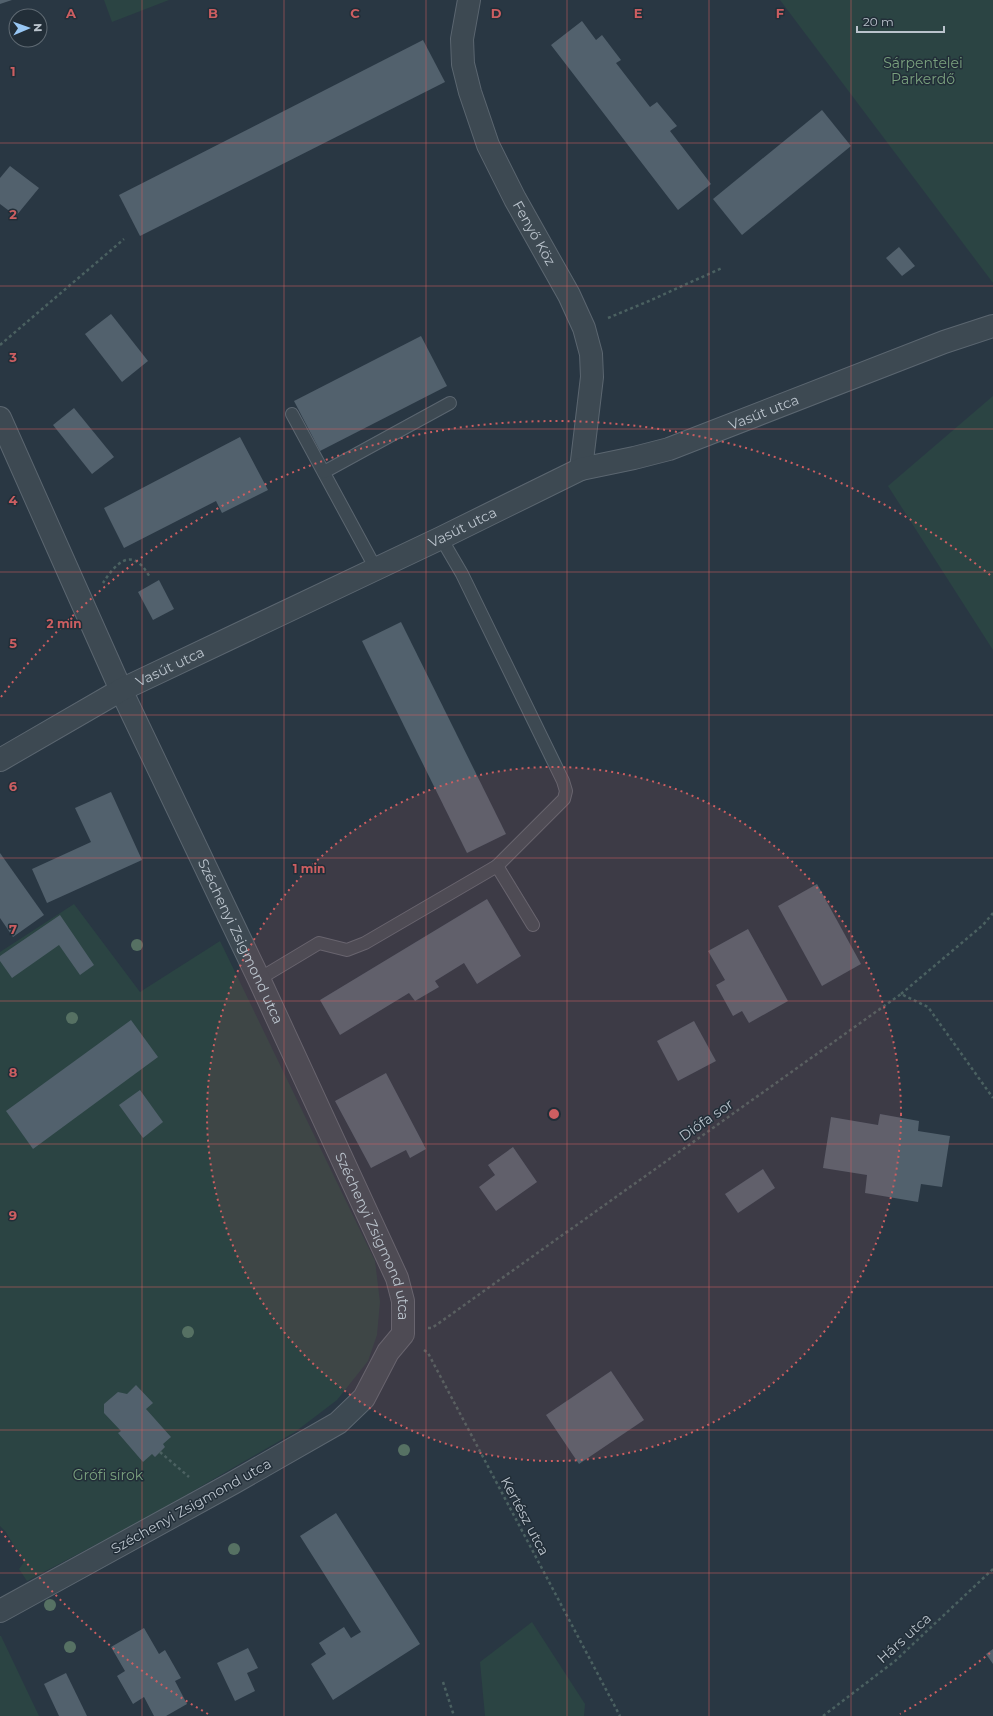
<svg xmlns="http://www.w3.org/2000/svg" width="993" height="1716" viewBox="0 0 993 1716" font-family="Montserrat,sans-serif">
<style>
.green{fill:#2b4443}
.building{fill:#52616d}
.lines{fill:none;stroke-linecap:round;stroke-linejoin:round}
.lane-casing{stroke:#5b6670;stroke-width:14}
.street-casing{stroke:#5b6670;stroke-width:24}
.path{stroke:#4b6161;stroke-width:2.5;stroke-dasharray:3 3;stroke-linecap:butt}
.lane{stroke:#3d4952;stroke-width:12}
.street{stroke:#3d4952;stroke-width:22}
.tree{fill:#567163}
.grid{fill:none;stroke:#cc5e61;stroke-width:1;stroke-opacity:0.55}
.ring{fill:none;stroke:#cc5e61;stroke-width:2;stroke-dasharray:2 4}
.labels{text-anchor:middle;stroke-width:3;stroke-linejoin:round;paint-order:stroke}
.park-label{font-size:14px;fill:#7aa17e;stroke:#222e38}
.street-label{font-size:14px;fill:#bac3cc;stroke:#222e38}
.grid-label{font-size:13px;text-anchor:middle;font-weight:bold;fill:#cc5e61;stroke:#222e38;stroke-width:3;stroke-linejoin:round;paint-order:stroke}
.centre{fill:#cc5e61;stroke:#222e38;stroke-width:2}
.ring-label{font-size:12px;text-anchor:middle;font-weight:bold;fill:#cc5e61;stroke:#222e38;stroke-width:3;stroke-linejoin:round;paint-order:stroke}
</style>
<rect width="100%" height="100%" fill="#293743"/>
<g class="green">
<polygon points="104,0 169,0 112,22"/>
<polygon points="780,0 993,0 993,283"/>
<polygon points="993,396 993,650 888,486"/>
<polygon points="74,904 140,992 220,941 375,1261 380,1302 377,1335 368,1361 337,1400 295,1432 150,1516 27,1581 19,1569 24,1562 5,1531 0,1526 0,952"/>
<polygon points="532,1622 585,1704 584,1716 485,1716 480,1662"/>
<polygon points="0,1636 1,1636 39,1716 0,1716"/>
</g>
<g class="building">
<polygon points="0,0 12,0 0,4"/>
<polygon points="582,21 596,40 602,35 621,60 616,63 650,107 657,102 677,126 670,131 711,184 678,210 551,45"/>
<polygon points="423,40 445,82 140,236 119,195"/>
<polygon points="822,110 851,146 742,235 713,199"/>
<polygon points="10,166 39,188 16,216 0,204 0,178"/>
<polygon points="899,247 915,266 902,276 886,258"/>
<polygon points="111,314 148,361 122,382 85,334"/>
<polygon points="421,336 447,386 320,451 294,401"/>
<polygon points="74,408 114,457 92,474 53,425"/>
<polygon points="240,437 268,490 222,513 216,501 124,548 104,508"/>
<polygon points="159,580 174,609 153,620 138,592"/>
<polygon points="401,622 506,834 467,853 362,641"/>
<polygon points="111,792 142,860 47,903 32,869 91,842 75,808"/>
<polygon points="0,853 44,915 13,937 0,918"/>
<polygon points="817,884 861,964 822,986 778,906"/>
<polygon points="487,899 521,956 477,984 464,963 435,981 439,987 415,1001 409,993 340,1035 320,1000"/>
<polygon points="60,915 94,965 80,975 59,945 12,978 0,961 0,956"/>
<polygon points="748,929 788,1001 749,1023 742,1011 733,1016 716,985 725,980 708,951"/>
<polygon points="131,1020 158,1057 33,1149 6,1111"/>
<polygon points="694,1021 716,1061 678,1081 657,1041"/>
<polygon points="386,1073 426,1149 410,1158 406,1150 371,1168 335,1101"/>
<polygon points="140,1090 163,1122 143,1138 119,1105"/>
<polygon points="880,1114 919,1121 918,1131 950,1136 942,1187 921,1184 918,1202 865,1193 867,1175 823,1168 831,1117 878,1125"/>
<polygon points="513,1147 537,1182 496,1211 479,1187 495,1175 488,1165"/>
<polygon points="763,1169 775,1188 738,1213 725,1194"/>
<polygon points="611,1371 644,1420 579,1464 546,1415"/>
<polygon points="136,1385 153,1403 146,1409 171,1437 163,1444 165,1447 155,1457 152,1454 143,1462 118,1433 121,1431 104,1413 104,1404 118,1392 127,1394"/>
<polygon points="336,1513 420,1644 333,1700 311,1664 326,1654 319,1643 344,1627 351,1638 361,1632 300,1536"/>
<polygon points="144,1628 159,1654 165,1650 181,1678 175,1681 187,1704 166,1716 154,1716 144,1697 133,1704 117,1676 125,1671 111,1647"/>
<polygon points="248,1648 258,1668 247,1673 255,1691 235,1701 217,1663"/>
<polygon points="993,1649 993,1664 986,1654"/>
<polygon points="66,1673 87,1716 59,1716 44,1684"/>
</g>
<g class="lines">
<defs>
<g id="lane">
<polyline points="292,414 376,569"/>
<polyline points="324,472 450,403"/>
<polyline points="441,538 462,574 563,781 566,791 564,799 497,866"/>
<polyline points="259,979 319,943 347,950 365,943 497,866 533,925"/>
</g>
<g id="street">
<path id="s1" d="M469,0L462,39L463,64L470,92L488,145L515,199L569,295L584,328L591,354L592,377L581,469"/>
<path id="s2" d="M0,418L121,690L259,979L397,1278L403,1301V1334L388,1352L364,1398L338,1423L233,1483L0,1611"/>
<path id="s3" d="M0,760L121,690L441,538L581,469L634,458L669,449L944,342L993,326"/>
</g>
</defs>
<use href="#lane" class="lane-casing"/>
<use href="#street" class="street-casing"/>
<g class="path">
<polyline points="608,318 649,301 722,268"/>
<polyline points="0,345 124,239"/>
<path d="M103,583C110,572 125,550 140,564C144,567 147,573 150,577"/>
<polyline points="901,994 983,925 993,913"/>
<polyline points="428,1328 432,1328 901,994 928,1007 993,1098"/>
<polyline points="424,1350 428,1353 620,1716"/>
<polyline points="160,1452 189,1477"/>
<polyline points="443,1682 454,1716"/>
<polyline points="823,1716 895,1661 993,1569"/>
</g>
<use href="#lane" class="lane"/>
<use href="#street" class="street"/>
</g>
<g class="tree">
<circle cx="137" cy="945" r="6"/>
<circle cx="72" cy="1018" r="6"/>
<circle cx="188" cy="1332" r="6"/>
<circle cx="404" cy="1450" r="6"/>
<circle cx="234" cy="1549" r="6"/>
<circle cx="50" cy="1605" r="6"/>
<circle cx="70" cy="1647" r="6"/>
</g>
<path class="grid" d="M142,0V1716M284,0V1716M426,0V1716M567,0V1716M709,0V1716M851,0V1716M0,143H993M0,286H993M0,429H993M0,572H993M0,715H993M0,858H993M0,1001H993M0,1144H993M0,1287H993M0,1430H993M0,1573H993"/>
<circle cx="554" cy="1114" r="347" fill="#cc5e61" fill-opacity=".12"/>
<g class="ring">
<circle cx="554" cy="1114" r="347"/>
<path d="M990 1653A693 693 0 0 1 900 1714M208 1714A693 693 0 0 1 1 1531M1 697A693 693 0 0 1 990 575"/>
</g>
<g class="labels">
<g class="park-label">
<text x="923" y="68">Sárpentelei<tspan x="923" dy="16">Parkerdő</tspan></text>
<text x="108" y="1480">Grófi sírok</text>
</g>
<g class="street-label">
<text dy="5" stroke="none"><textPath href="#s1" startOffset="249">Fenyő Köz</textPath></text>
<text dy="5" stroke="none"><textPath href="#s3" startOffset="842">Vasút utca</textPath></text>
<text dy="5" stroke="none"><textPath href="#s3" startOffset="518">Vasút utca</textPath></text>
<text dy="5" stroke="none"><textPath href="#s3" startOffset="194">Vasút utca</textPath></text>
<text dy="5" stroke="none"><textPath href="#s2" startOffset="576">Széchenyi Zsigmond utca</textPath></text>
<text transform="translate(706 1120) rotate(-35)" y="5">Diófa sor</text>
<text dy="5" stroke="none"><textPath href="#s2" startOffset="900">Széchenyi Zsigmond utca</textPath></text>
<text transform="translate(191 1506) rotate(-29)" y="5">Széchenyi Zsigmond utca</text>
<text transform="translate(525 1516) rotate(62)" y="5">Kertész utca</text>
<text transform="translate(904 1638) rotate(-42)" y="5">Hárs utca</text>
</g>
</g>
<g class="grid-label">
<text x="71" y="18">A</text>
<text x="213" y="18">B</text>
<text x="355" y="18">C</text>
<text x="496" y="18">D</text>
<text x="638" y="18">E</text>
<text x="780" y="18">F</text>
<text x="13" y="76">1</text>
<text x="13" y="219">2</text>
<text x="13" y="362">3</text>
<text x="13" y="505">4</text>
<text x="13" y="648">5</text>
<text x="13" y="791">6</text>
<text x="13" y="934">7</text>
<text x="13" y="1077">8</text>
<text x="13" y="1220">9</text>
</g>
<circle cx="554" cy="1114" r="6" class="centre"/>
<g class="ring-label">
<text x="64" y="628">2 min</text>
<text x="309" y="873">1 min</text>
</g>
<g transform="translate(28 28) rotate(88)"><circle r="19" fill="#222e38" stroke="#5f6a73"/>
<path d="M0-3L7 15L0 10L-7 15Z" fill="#98c7f4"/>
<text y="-6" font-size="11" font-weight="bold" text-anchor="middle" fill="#bac3cc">N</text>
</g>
<path d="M857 26v6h87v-6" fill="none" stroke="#bac3cc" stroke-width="2"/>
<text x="863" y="26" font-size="12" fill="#bac3cc" stroke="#222e38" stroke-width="3" paint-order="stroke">20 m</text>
</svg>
